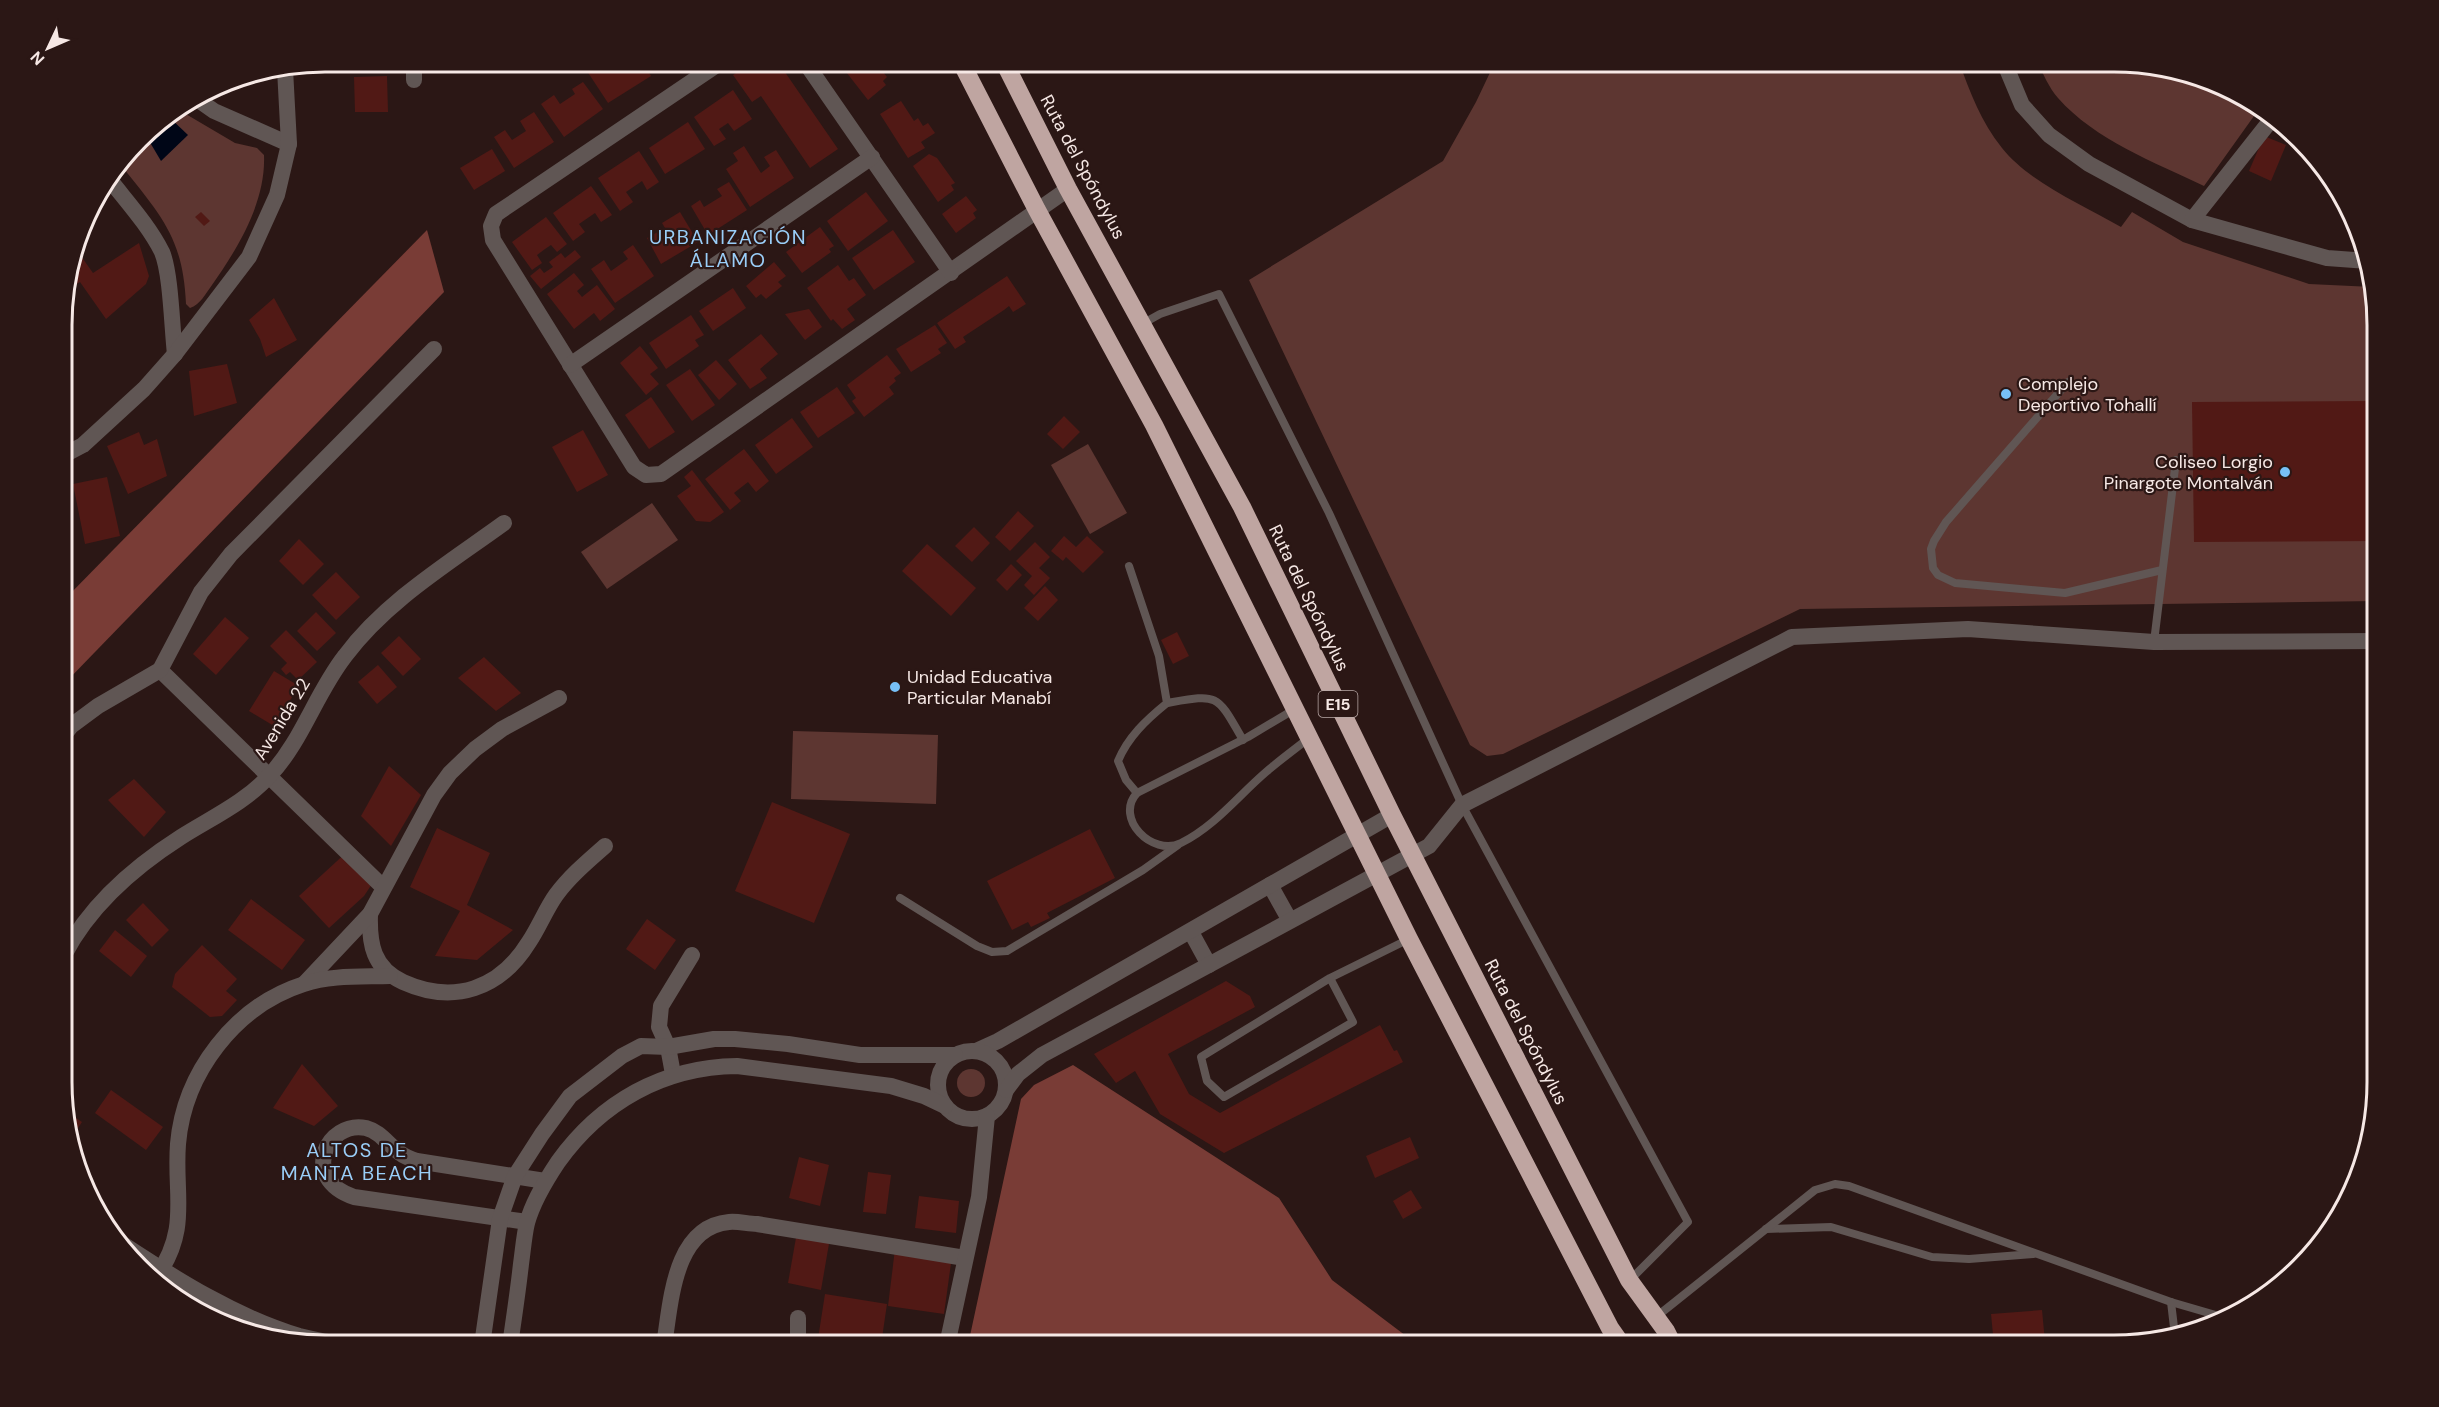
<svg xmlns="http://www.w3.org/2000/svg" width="2439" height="1407" viewBox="0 0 2439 1407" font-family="'DM Sans',sans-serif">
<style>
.green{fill:#5d3631}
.forest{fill:#793c36}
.water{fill:#000617}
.building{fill:#511915}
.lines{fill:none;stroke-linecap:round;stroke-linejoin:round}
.lane{stroke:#605654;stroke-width:8}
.street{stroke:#605654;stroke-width:16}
.highway{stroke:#bfa5a1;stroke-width:18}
.poi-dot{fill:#77c0f7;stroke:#2b1715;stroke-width:2}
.labels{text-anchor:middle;stroke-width:4.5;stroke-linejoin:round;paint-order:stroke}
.shield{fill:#2b1715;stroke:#b9a9a7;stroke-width:1.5}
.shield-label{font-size:16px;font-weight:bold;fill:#f6e8e5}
.street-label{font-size:18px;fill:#f6e8e5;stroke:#2b1715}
.poi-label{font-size:18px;fill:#f6e8e5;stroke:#2b1715;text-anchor:start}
.neighbourhood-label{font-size:20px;letter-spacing:1.5px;fill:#9acef8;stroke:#2b1715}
.rim{fill:none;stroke:#f6e8e5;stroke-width:3}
</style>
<rect width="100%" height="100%" fill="#2b1715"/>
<g class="green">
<path d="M1495,62H1959C1970,92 1981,122 2002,148C2030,183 2083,205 2121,227L2132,212L2183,242L2309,284L2373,287L2377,307V601L1800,609L1503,754L1487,756L1470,745L1249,280L1443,161L1476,102Z"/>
<path d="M2037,62H2115L2182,70L2246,97L2259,109L2204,186C2154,162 2095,140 2058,98C2049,88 2043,73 2037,62Z"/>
<path d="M179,110L235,143L257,148L264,155C266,202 238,248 212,285C206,293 200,305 190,308L186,304C183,237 161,216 121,165L151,127Z"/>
<polygon points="1088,444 1127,513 1090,534 1051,465"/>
<polygon points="652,503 678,540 607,589 581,552"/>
<polygon points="793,731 938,735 936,804 791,799"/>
<circle cx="971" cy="1083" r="14"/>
</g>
<g class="forest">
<polygon points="427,230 444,292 64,684 64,600"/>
<polygon points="1073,1065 1279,1198 1332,1280 1418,1345 968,1345 1021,1099 1034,1085"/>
</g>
<polygon class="water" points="168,116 188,135 161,161 145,134 151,127"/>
<g class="building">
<polygon points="333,62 394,62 394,64 333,67"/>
<polygon points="603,62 642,62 651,76 608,103 587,71"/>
<polygon points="651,62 672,62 657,71"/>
<polygon points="753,62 763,62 767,66 778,62 838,149 810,168 761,96 752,102 733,75"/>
<polygon points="851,62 875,62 887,77 883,81 886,85 868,100 843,68"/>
<polygon points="387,76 388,112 355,112 354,77"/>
<polygon points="583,82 603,109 564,137 541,104 554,95 560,104 575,94 572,89"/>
<polygon points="733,90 752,119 734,131 728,123 719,129 726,139 714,146 694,117"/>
<polygon points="901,101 914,121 918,118 923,126 928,123 935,133 921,142 925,148 908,158 880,114"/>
<polygon points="534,112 554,142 514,168 494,137 505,130 512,140 526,131 520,121"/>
<polygon points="688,122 705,149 665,174 649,148"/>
<polygon points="2264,136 2286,145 2271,181 2249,171"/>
<polygon points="744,146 761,173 770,166 764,157 776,150 794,178 750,207 726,169 738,161 733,153"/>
<polygon points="492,149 505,171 474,190 460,168"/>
<polygon points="639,151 659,182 647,190 642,181 626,192 633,202 620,211 598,178"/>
<polygon points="929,154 937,158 955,183 951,185 954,190 938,202 913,166"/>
<polygon points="729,182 747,210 708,235 691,206 700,200 704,207 722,196 717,189"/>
<polygon points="591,186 612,215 601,222 595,213 579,224 585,232 573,241 553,213"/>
<polygon points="866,192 888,221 848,251 827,221"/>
<polygon points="966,196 977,210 973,213 976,218 956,233 942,214"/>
<polygon points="201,212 210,221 204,226 195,217"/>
<polygon points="680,212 698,242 661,264 647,238 665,228 662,223"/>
<polygon points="546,217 567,244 557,252 551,245 545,249 537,255 542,263 532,270 512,242"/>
<polygon points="820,227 834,246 829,249 831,252 802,273 786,252"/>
<polygon points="893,230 915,262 874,290 852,258"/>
<polygon points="139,243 149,276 146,284 106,319 80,282 64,291 76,249 93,273"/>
<polygon points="633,245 654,276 615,303 591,269 604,260 611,271 628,259 623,252"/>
<polygon points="575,250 581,257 541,289 530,276 540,268 544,273 553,267 549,262 561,253 565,258"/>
<polygon points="774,262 786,276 778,282 782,286 766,299 761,294 756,298 746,286"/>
<polygon points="838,265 849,281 854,278 866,295 847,309 855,320 842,329 833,319 831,321 807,288"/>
<polygon points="574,273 584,285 577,291 582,297 597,285 615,309 600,321 594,313 574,329 547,294"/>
<polygon points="1007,276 1026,304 1013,312 1009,306 1004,310 963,337 966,342 955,349 937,323"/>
<polygon points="733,288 746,308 713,331 699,311"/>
<polygon points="274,298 297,340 266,357 260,339 249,320"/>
<polygon points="809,309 822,327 805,340 785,314"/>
<polygon points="691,315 704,335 695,340 699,346 666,369 649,343"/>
<polygon points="935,325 947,343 938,349 941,353 911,372 896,349"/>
<polygon points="761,334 778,354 760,369 767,378 750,389 728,360"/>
<polygon points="640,346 658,368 650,374 659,384 646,395 620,363"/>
<polygon points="887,355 901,373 894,378 896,381 889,387 894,394 864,417 852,401 856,398 847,385"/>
<polygon points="716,360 737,384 719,400 698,375"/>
<polygon points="227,364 237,403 194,416 189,371"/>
<polygon points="690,369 715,405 692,421 666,385"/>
<polygon points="837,387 855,413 818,438 800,412"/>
<polygon points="651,397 675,432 649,449 625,415"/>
<polygon points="2377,401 2377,541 2194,542 2192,402"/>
<polygon points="1064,416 1080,432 1063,449 1047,434"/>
<polygon points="792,418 813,447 776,474 755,445"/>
<polygon points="583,430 608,475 577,492 552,447"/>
<polygon points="139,432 144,445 157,439 167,476 128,494 107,446"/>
<polygon points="744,449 769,481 756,492 748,482 734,493 741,501 730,510 705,479"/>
<polygon points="692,470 724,512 710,522 696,521 677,496 691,486 684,477"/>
<polygon points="107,477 120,536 85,544 73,484"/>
<polygon points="1018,511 1034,526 1010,551 995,537"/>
<polygon points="974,527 990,543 972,562 955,546"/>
<polygon points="1064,536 1076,547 1087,536 1104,552 1083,573 1066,557 1063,561 1051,551"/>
<polygon points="299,539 324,564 303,585 279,561"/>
<polygon points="1035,542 1050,557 1039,568 1050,578 1034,595 1024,585 1032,576 1016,561"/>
<polygon points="927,544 976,588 951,616 902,571"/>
<polygon points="1011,564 1022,575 1007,591 996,580"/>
<polygon points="336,572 360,597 336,620 312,595"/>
<polygon points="1045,586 1058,600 1038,621 1024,608"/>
<polygon points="316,612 336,633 317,651 297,631"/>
<polygon points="225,617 249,638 216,675 193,654"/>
<polygon points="286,630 317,662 298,680 290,672 286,675 281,669 287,663 270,646"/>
<polygon points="1177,632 1189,656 1173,664 1161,640"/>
<polygon points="399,636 421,659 403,676 381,653"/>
<polygon points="484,657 521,693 496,711 458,678"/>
<polygon points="378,665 397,687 377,704 358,682"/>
<polygon points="274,671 299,686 274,726 249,711"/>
<polygon points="389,766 421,795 391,846 361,816"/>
<polygon points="134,779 166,812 144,837 108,800"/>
<polygon points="772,802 850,834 814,923 735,891"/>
<polygon points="437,828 490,853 467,905 513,930 477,960 435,956 460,911 410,887"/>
<polygon points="1090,829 1115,878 1047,913 1050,918 1031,927 1028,922 1012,930 987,881"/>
<polygon points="349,850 374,881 364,896 329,928 299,896"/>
<polygon points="251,899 305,940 282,970 228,930"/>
<polygon points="143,903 169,930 152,947 126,920"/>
<polygon points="647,919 676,940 655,970 626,949"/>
<polygon points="115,930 147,956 131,977 99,951"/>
<polygon points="202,945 237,979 226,991 237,1000 222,1016 210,1017 172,987 175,974"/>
<polygon points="1226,981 1250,996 1255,1007 1168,1054 1189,1094 1220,1113 1380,1025 1394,1051 1397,1050 1403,1062 1224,1153 1160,1114 1135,1071 1116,1083 1094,1054"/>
<polygon points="302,1064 338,1106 314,1126 273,1108"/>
<polygon points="111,1090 163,1127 146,1150 95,1113"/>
<polygon points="64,1110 82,1122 72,1137 64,1116"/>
<polygon points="1410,1137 1419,1158 1375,1178 1366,1156"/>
<polygon points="799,1157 829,1165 820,1206 789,1198"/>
<polygon points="868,1172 891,1175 886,1214 863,1212"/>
<polygon points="1411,1190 1422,1208 1403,1219 1393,1201"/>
<polygon points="919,1196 959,1201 956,1233 915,1228"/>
<polygon points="797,1232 830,1238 821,1290 788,1283"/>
<polygon points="895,1249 952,1256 944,1314 888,1306"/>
<polygon points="825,1294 887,1304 881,1345 817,1345"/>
<polygon points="2042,1310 2045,1342 1994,1345 1991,1314"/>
<polygon points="732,1336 781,1341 781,1345 731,1345"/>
</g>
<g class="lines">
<g class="lane">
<polyline points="1142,324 1160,314 1219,294 1329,513 1462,805 1688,1222 1630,1280"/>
<polyline points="2068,382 1946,522 1934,541 1931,549 1933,568 1938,575 1955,583 2065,593 2162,570"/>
<path d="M1129,566L1159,656L1167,703C1146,720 1128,737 1118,761L1126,780L1137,793"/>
<polyline points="2154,642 2176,460"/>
<path d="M1167,703C1219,694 1216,693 1243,740"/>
<path d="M1295,709L1248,737L1137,793C1114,818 1152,857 1181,843C1215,826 1238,796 1266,772C1280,760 1295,749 1309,738"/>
<polyline points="900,898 977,946 992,952 1007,951 1143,870 1178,845"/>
<polyline points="1330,978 1353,1022 1224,1097 1207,1081 1201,1057 1330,978 1409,939"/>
<polyline points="1766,1229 1831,1227 1932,1257 1969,1259 2033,1254"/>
<polyline points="2171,1302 2175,1336"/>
<polyline points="1656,1317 1815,1190 1835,1184 1849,1186 2171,1302 2226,1318"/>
</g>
<g class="street">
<polyline points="414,62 414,80"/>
<polyline points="721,62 496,214 491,226 493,240 634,467 646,475 661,474 1068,189"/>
<polyline points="805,62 951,273"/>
<polyline points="2004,62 2022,105 2049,135 2089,164 2192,220 2327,258 2368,261"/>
<polyline points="197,99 214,111 289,144"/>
<path d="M110,180C128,203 149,226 162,252C171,273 172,330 175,354"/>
<polyline points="2192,220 2271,120"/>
<polyline points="570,365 872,157"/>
<polyline points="64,455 83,445 144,389 175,354 249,257 277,195 289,144 285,69"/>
<polyline points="160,670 383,887"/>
<polyline points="64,735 71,726 98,706 160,670 201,592 231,554 434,349"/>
<polyline points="1270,885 1289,919"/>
<path d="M370,914C369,944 373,968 403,982C454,1005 500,989 529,942C539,927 546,909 556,895C570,876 588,861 605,846"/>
<polyline points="1191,932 1209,965"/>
<path d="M64,955C90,905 134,867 181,837C211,818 246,802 270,775C302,741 316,693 345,656C386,601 449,563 504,523"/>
<polyline points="305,983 370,914 434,795 450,773 475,749 502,729 559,698"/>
<polyline points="976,1051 998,1041 1392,815"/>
<circle cx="972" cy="1085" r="34"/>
<polyline points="673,1074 668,1047 659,1027 661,1006 692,955"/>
<polyline points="1006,1090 1018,1074 1042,1055 1429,846 1462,805 1792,637 1968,629 2154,642 2377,641"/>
<path d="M527,1222L354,1197C299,1178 327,1120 366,1128C381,1132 388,1145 400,1153C405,1157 411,1159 417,1161L545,1181"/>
<path d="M121,1243C177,1280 234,1316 299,1336C314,1340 329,1342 344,1345"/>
<path d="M157,1276C190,1228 174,1195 178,1144C184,1073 235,1006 304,984C330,975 363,977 390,976"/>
<polyline points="798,1318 798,1345"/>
<polyline points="482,1345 500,1219 515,1176 542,1134 570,1096 622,1056 641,1046 668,1047 714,1039 735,1039 788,1044 860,1055 955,1055"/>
<path d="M510,1345C514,1318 518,1291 521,1264C523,1250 524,1236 527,1223C533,1201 546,1180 558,1162C601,1102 663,1067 737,1066L891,1086L924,1096L945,1106"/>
<path d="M664,1345C671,1304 673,1227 729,1222C738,1221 748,1224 757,1224L965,1258"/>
<polyline points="947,1345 979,1197 987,1116"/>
</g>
<g class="highway">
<polyline points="961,62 1037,210 1154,425 1409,939 1610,1328 1622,1345"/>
<polyline points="1004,62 1068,189 1242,507 1392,815 1629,1280 1666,1331 1673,1345"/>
</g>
</g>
<g class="poi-dot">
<circle cx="2006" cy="394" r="6"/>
<circle cx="2285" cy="472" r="6"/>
<circle cx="895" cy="687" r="6"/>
</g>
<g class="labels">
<rect class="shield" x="1318.5" y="691" width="39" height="26" rx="4.5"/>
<g class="shield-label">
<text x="1338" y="710">E15</text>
</g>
<g class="street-label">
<text transform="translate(1083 167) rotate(62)" y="6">Ruta del Spóndylus</text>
<text transform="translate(1309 598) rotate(64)" y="6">Ruta del Spóndylus</text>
<text transform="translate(282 719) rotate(-59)" y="6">Avenida 22</text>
<text transform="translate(1526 1032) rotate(63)" y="6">Ruta del Spóndylus</text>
</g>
<g class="poi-label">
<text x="2018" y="390">Complejo<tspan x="2018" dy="21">Deportivo Tohallí</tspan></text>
<text x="2273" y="468" text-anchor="end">Coliseo Lorgio<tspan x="2273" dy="21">Pinargote Montalván</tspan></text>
<text x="907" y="683">Unidad Educativa<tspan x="907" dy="21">Particular Manabí</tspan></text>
</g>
<g class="neighbourhood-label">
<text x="728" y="244">URBANIZACIÓN<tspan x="728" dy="23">ÁLAMO</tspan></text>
<text x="357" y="1157">ALTOS DE<tspan x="357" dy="23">MANTA BEACH</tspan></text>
</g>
</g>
<path d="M0 0H2439V1407H0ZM325 72H2114A253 253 0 0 1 2367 325V1082A253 253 0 0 1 2114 1335H325A253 253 0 0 1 72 1082V325A253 253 0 0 1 325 72Z" fill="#2b1715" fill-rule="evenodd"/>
<path class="rim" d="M325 72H2114A253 253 0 0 1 2367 325V1082A253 253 0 0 1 2114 1335H325A253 253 0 0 1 72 1082V325A253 253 0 0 1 325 72Z"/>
<g transform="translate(48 48) rotate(226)" stroke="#2b1715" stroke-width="4.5" paint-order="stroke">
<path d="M0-4.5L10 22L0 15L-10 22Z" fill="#f6e8e5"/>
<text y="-9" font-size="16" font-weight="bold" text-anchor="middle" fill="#f6e8e5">N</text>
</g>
</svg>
